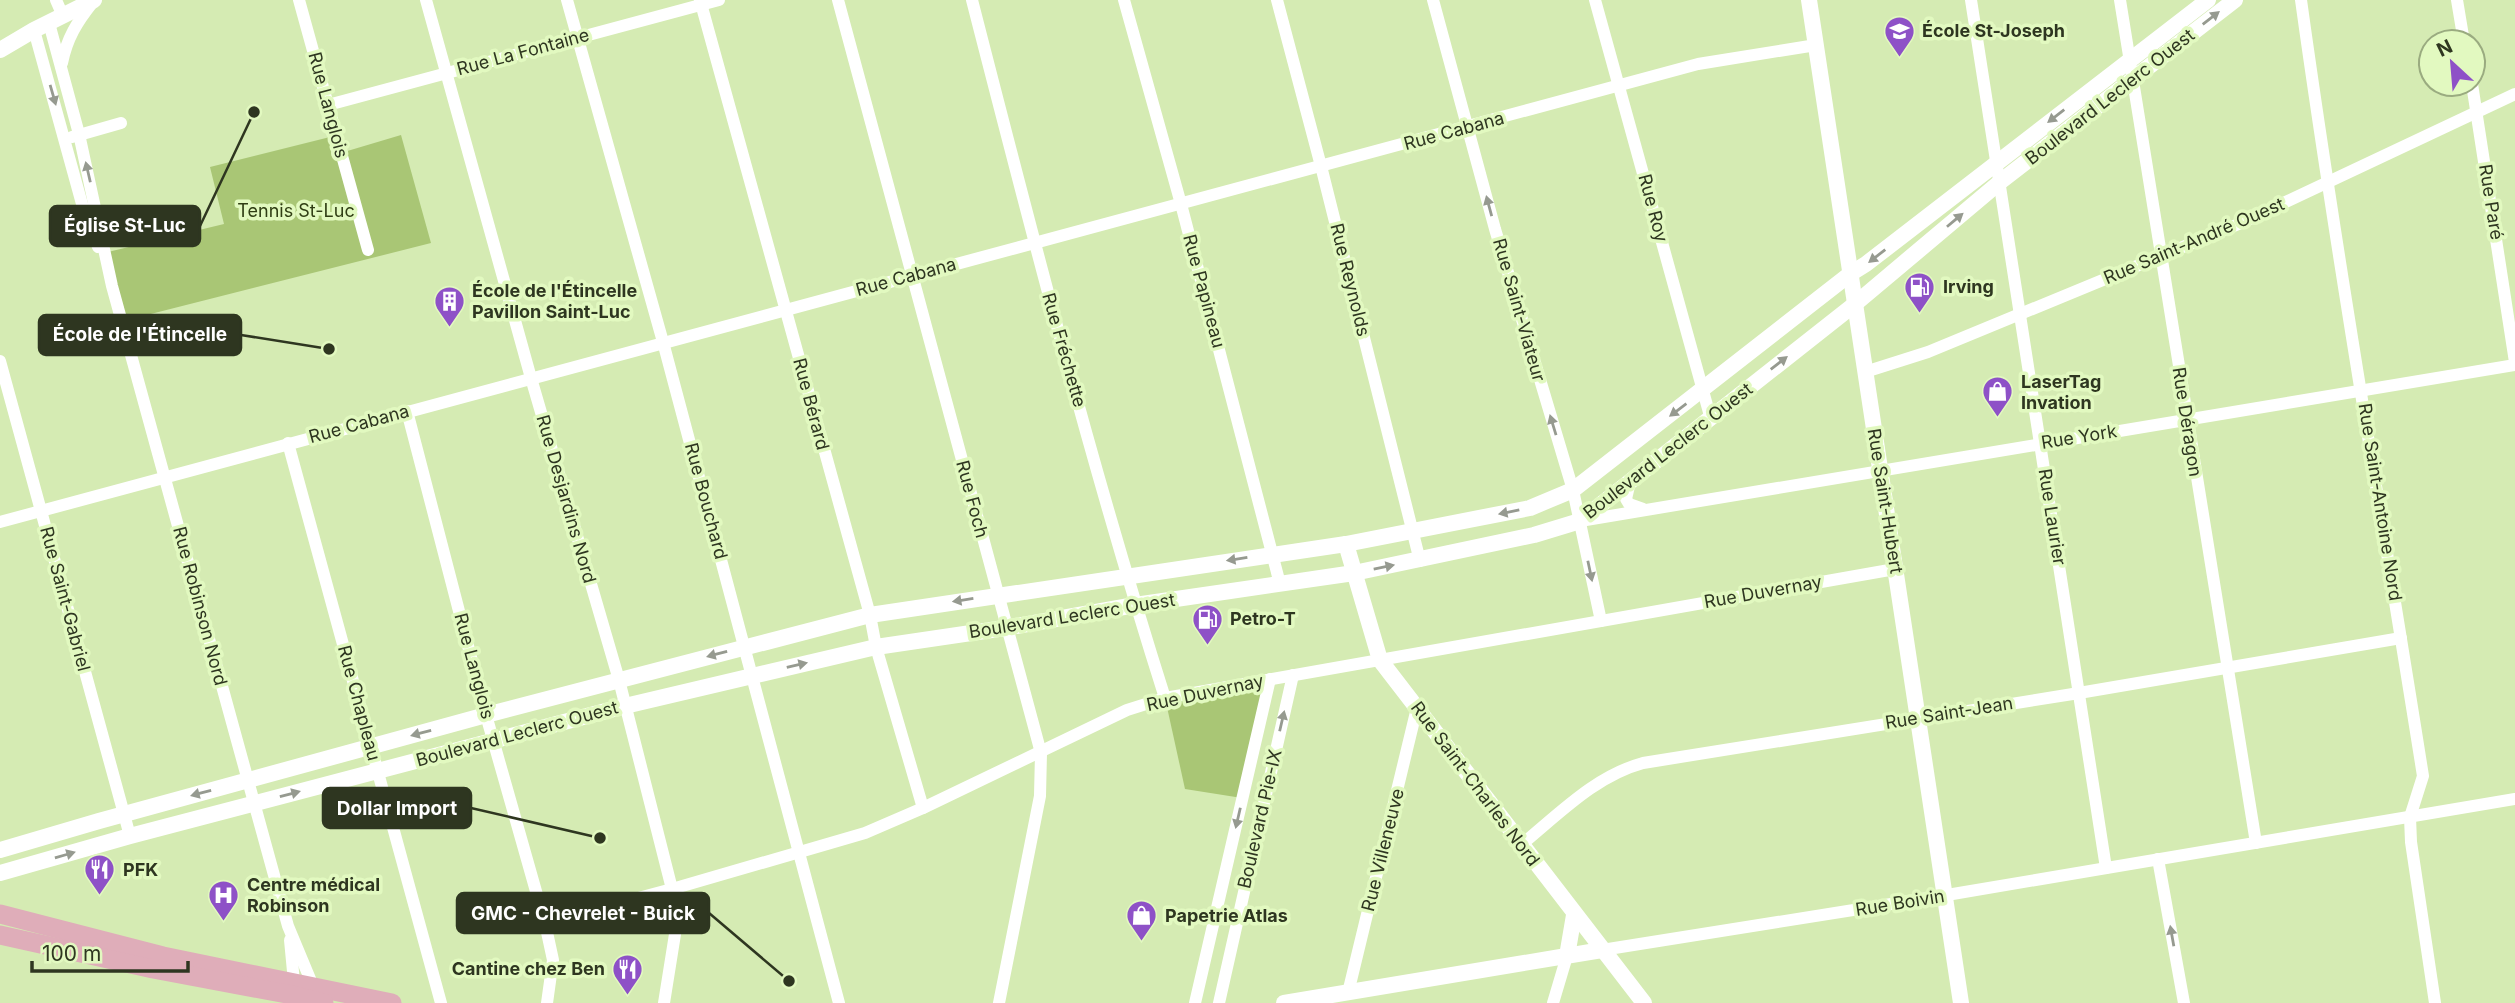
<svg xmlns="http://www.w3.org/2000/svg" width="2515" height="1003" viewBox="0 0 2515 1003" font-family="Inter,sans-serif">
<style>
.green{fill:#a9c675}
.lines{fill:none;stroke-linecap:round;stroke-linejoin:round}
.street{stroke:#fff;stroke-width:12}
.secondary{stroke:#fff;stroke-width:16}
.primary{stroke:#dfadb9;stroke-width:19}
.oneway{fill:#969a90}
.labels{text-anchor:middle;stroke-width:7;stroke-linejoin:round;paint-order:stroke}
.poi-label{font-size:18px;font-weight:bold;fill:#2e3620;stroke:#e2f9c0;text-anchor:start}
.street-label{font-size:18px;fill:#2e3620;stroke:#e2f9c0}
.park-label{font-size:18px;fill:#303e14;stroke:#e2f9c0}
.leader{fill:none;stroke:#2e3620;stroke-width:2.5}
.callout-dot{fill:#2e3620;stroke:#e2f9c0;stroke-width:2.5}
.callout{fill:#2e3620;stroke:#2e3620;stroke-width:2.5}
.callout-label{font-size:19px;text-anchor:middle;font-weight:bold;fill:#fff}
</style>
<rect width="100%" height="100%" fill="#d5ebb3"/>
<g class="green">
<polygon points="338,135 344,152 401,135 431,243 127,320 108,252 224,224 210,167"/>
<polygon points="1270,679 1242,798 1185,789 1165,698"/>
</g>
<g class="lines">
<g class="street">
<polyline points="56,0 63,16"/>
<polyline points="299,0 368,250"/>
<polyline points="426,0 531,378 619,680 672,889 676,928 664,1003"/>
<polyline points="567,0 663,342 839,1003"/>
<polyline points="700,0 870,615 876,647 923,808"/>
<polyline points="838,0 1041,753 1040,796 999,1003"/>
<path d="M972,0C1032,234 1092,468 1165,698"/>
<polyline points="1124,0 1181,204 1280,584"/>
<polyline points="1277,0 1321,166 1420,561"/>
<polyline points="1433,0 1495,229 1573,490 1601,621"/>
<polyline points="1595,0 1710,416"/>
<polyline points="1971,0 2106,868"/>
<polyline points="2120,0 2256,843"/>
<path d="M2301,0C2337,259 2382,517 2423,776L2410,817L2411,842L2435,1003"/>
<polyline points="2457,0 2464,42"/>
<polyline points="49,23 79,134 112,286 288,926 313,986"/>
<polyline points="34,30 82,204 98,247"/>
<path d="M62,63C67,38 77,22 93,2"/>
<polyline points="2472,84 2515,362"/>
<polyline points="328,105 719,0"/>
<polyline points="72,137 121,123"/>
<polyline points="0,361 130,836"/>
<polyline points="1865,372 1928,352 2241,223 2515,94"/>
<polyline points="407,411 486,715 545,923 553,960 547,1003"/>
<polyline points="288,443 441,1003"/>
<polyline points="1630,482 1626,499 1629,504 1643,509"/>
<polyline points="1580,521 2515,365"/>
<polyline points="0,522 1698,64 1816,45"/>
<path d="M1521,845C1559,814 1595,776 1643,763L2079,693L2401,638"/>
<polyline points="2158,859 2184,1003"/>
<polyline points="545,923 672,889 865,833 923,808 1127,710 1165,698 1895,569"/>
<polyline points="290,940 294,982"/>
<polyline points="1602,950 1935,897 2515,799"/>
<polyline points="1348,993 1417,708"/>
<polyline points="1195,1003 1270,679"/>
<polyline points="1219,1003 1293,675"/>
<polyline points="1553,1003 1567,956"/>
</g>
<g class="secondary">
<polyline points="1809,0 1961,1003"/>
<polyline points="0,50 34,30 94,0"/>
<polyline points="1346,544 1380,660 1644,1003"/>
<polyline points="0,850 99,821 486,715 870,615 1346,544 1530,508 1573,490 1850,274 1866,264 2208,0"/>
<polyline points="0,873 130,836 625,706 876,647 1005,628 1135,605 1354,573 1534,535 1580,521 1855,304 2000,182 2235,0"/>
<polyline points="1567,956 1574,915"/>
<polyline points="1284,1003 1602,950"/>
</g>
<g class="primary">
<polyline points="0,914 163,956 392,1003"/>
<polyline points="0,935 153,969 287,994 324,1003"/>
</g>
</g>
<defs><path id="oneway-solid" d="M-6-.8H1V-3.2L6.5 0L1 3.2V.8H-6Z" transform="scale(1.75)"/></defs>
<g class="oneway">
<use href="#oneway-solid" transform="translate(2211 18) rotate(-38)"/>
<use href="#oneway-solid" transform="translate(53 95) rotate(74)"/>
<use href="#oneway-solid" transform="translate(2056 116) rotate(142)"/>
<use href="#oneway-solid" transform="translate(88 172) rotate(-103)"/>
<use href="#oneway-solid" transform="translate(1489 206) rotate(-105)"/>
<use href="#oneway-solid" transform="translate(1955 220) rotate(-40)"/>
<use href="#oneway-solid" transform="translate(1877 256) rotate(142)"/>
<use href="#oneway-solid" transform="translate(1779 363) rotate(-38)"/>
<use href="#oneway-solid" transform="translate(1678 410) rotate(143)"/>
<use href="#oneway-solid" transform="translate(1553 425) rotate(-107)"/>
<use href="#oneway-solid" transform="translate(1509 512) rotate(169)"/>
<use href="#oneway-solid" transform="translate(1237 559) rotate(171)"/>
<use href="#oneway-solid" transform="translate(1384 567) rotate(-11)"/>
<use href="#oneway-solid" transform="translate(1590 571) rotate(78)"/>
<use href="#oneway-solid" transform="translate(963 600) rotate(171)"/>
<use href="#oneway-solid" transform="translate(717 654) rotate(165)"/>
<use href="#oneway-solid" transform="translate(797 665) rotate(-13)"/>
<use href="#oneway-solid" transform="translate(1282 721) rotate(-77)"/>
<use href="#oneway-solid" transform="translate(421 733) rotate(165)"/>
<use href="#oneway-solid" transform="translate(201 793) rotate(165)"/>
<use href="#oneway-solid" transform="translate(290 794) rotate(-15)"/>
<use href="#oneway-solid" transform="translate(1238 818) rotate(103)"/>
<use href="#oneway-solid" transform="translate(65 855) rotate(-16)"/>
<use href="#oneway-solid" transform="translate(2172 936) rotate(-100)"/>
</g>
<defs>
<symbol id="school-pin" viewBox="-11 -11 22 30"><path d="M0 17L-7.5 6A9.5 9.5 0 1 1 7.5 6Z" fill="#8e51c7" stroke="#e2f9c0"/><path d="M0-5L7-2L0 1L-7-2ZM-4 1L0 2.5L4 1V4Q0 6-4 4Z" fill="#fff"/></symbol>
<symbol id="fuel-pin" viewBox="-11 -11 22 30"><path d="M0 17L-7.5 6A9.5 9.5 0 1 1 7.5 6Z" fill="#8e51c7" stroke="#e2f9c0"/><path d="M-5.5-6h7V0h2V4h1.3V-2.5L3-4.5l.8-.8L6-3V5H2.5V1h-1V6h-7ZM-4.2-4.7v3.2H.2V-4.7Z" fill="#fff"/></symbol>
<symbol id="building-pin" viewBox="-11 -11 22 30"><path d="M0 17L-7.5 6A9.5 9.5 0 1 1 7.5 6Z" fill="#8e51c7" stroke="#e2f9c0"/><path d="M-4-6H4V6H1V3H-1V6H-4ZM-2.5-4.3h1.7v1.8h-1.7ZM.8-4.3h1.7v1.8H.8ZM-2.5-1h1.7V.8h-1.7ZM.8-1h1.7V.8H.8Z" fill="#fff"/></symbol>
<symbol id="shop-pin" viewBox="-11 -11 22 30"><path d="M0 17L-7.5 6A9.5 9.5 0 1 1 7.5 6Z" fill="#8e51c7" stroke="#e2f9c0"/><path d="M-5-2.5h2.3a2.7 3.5 0 0 1 5.4 0H5L5.5 6h-11ZM-1.5-2.5h3a1.5 2.3 0 0 0-3 0Z" fill="#fff"/></symbol>
<symbol id="restaurant-pin" viewBox="-11 -11 22 30"><path d="M0 17L-7.5 6A9.5 9.5 0 1 1 7.5 6Z" fill="#8e51c7" stroke="#e2f9c0"/><path d="M-5-6h1v4h1v-4h1v4h1v-4h1v5L-1.5 .5V6h-2V.5L-5-1ZM5-6V6H3V1.5H1.5Q1.5-4 5-6Z" fill="#fff"/></symbol>
<symbol id="hospital-pin" viewBox="-11 -11 22 30"><path d="M0 17L-7.5 6A9.5 9.5 0 1 1 7.5 6Z" fill="#8e51c7" stroke="#e2f9c0"/><path d="M-5-5h3v3.5h4V-5h3V5h-3V1.5h-4V5h-3Z" fill="#fff"/></symbol>
</defs>
<g fill-rule="evenodd">
<use href="#school-pin" x="1882" y="14" width="35" height="47"/>
<use href="#fuel-pin" x="1902" y="270" width="35" height="47"/>
<use href="#building-pin" x="432" y="284" width="35" height="47"/>
<use href="#shop-pin" x="1980" y="374" width="35" height="47"/>
<use href="#fuel-pin" x="1190" y="602" width="35" height="47"/>
<use href="#restaurant-pin" x="82" y="852" width="35" height="47"/>
<use href="#hospital-pin" x="206" y="878" width="35" height="47"/>
<use href="#shop-pin" x="1124" y="898" width="35" height="47"/>
<use href="#restaurant-pin" x="610" y="952" width="35" height="47"/>
</g>
<g class="labels">
<g class="poi-label">
<text x="1922" y="37">École St-Joseph</text>
<text x="1943" y="293">Irving</text>
<text x="472" y="297">École de l'Étincelle<tspan x="472" dy="21">Pavillon Saint-Luc</tspan></text>
<text x="2021" y="388">LaserTag<tspan x="2021" dy="21">Invation</tspan></text>
<text x="1230" y="625">Petro-T</text>
<text x="123" y="876">PFK</text>
<text x="247" y="891">Centre médical<tspan x="247" dy="21">Robinson</tspan></text>
<text x="1165" y="922">Papetrie Atlas</text>
<text x="605" y="975" text-anchor="end">Cantine chez Ben</text>
</g>
<g class="street-label">
<text transform="translate(523 52) rotate(-15)" y="6">Rue La Fontaine</text>
<text transform="translate(2110 97) rotate(-38)" y="6">Boulevard Leclerc Ouest</text>
<text transform="translate(328 105) rotate(75)" y="6">Rue Langlois</text>
<text transform="translate(1454 131) rotate(-15)" y="6">Rue Cabana</text>
<text transform="translate(2491 202) rotate(81)" y="6">Rue Paré</text>
<text transform="translate(1653 208) rotate(75)" y="6">Rue Roy</text>
<text transform="translate(2194 241) rotate(-23)" y="6">Rue Saint-André Ouest</text>
<text transform="translate(906 277) rotate(-15)" y="6">Rue Cabana</text>
<text transform="translate(1350 280) rotate(76)" y="6">Rue Reynolds</text>
<text transform="translate(1204 291) rotate(75)" y="6">Rue Papineau</text>
<text transform="translate(1519 310) rotate(74)" y="6">Rue Saint-Viateur</text>
<text transform="translate(1064 350) rotate(74)" y="6">Rue Fréchette</text>
<text transform="translate(811 404) rotate(75)" y="6">Rue Bérard</text>
<text transform="translate(2187 422) rotate(81)" y="6">Rue Déragon</text>
<text transform="translate(359 424) rotate(-15)" y="6">Rue Cabana</text>
<text transform="translate(2079 437) rotate(-9)" y="6">Rue York</text>
<text transform="translate(1668 451) rotate(-38)" y="6">Boulevard Leclerc Ouest</text>
<text transform="translate(566 499) rotate(74)" y="6">Rue Desjardins Nord</text>
<text transform="translate(972 499) rotate(75)" y="6">Rue Foch</text>
<text transform="translate(706 501) rotate(75)" y="6">Rue Bouchard</text>
<text transform="translate(1885 501) rotate(81)" y="6">Rue Saint-Hubert</text>
<text transform="translate(2380 502) rotate(81)" y="6">Rue Saint-Antoine Nord</text>
<text transform="translate(2052 517) rotate(81)" y="6">Rue Laurier</text>
<text transform="translate(1763 592) rotate(-10)" y="6">Rue Duvernay</text>
<text transform="translate(65 599) rotate(75)" y="6">Rue Saint-Gabriel</text>
<text transform="translate(200 606) rotate(75)" y="6">Rue Robinson Nord</text>
<text transform="translate(1072 616) rotate(-9)" y="6">Boulevard Leclerc Ouest</text>
<text transform="translate(474 666) rotate(75)" y="6">Rue Langlois</text>
<text transform="translate(1205 693) rotate(-12)" y="6">Rue Duvernay</text>
<text transform="translate(359 703) rotate(75)" y="6">Rue Chapleau</text>
<text transform="translate(1949 713) rotate(-9)" y="6">Rue Saint-Jean</text>
<text transform="translate(517 734) rotate(-15)" y="6">Boulevard Leclerc Ouest</text>
<text transform="translate(1475 784) rotate(53)" y="6">Rue Saint-Charles Nord</text>
<text transform="translate(1260 819) rotate(-77)" y="6">Boulevard Pie-IX</text>
<text transform="translate(1383 850) rotate(-76)" y="6">Rue Villeneuve</text>
<text transform="translate(1900 903) rotate(-9)" y="6">Rue Boivin</text>
</g>
<g class="park-label">
<text x="296" y="217">Tennis St-Luc</text>
</g>
</g>
<path class="leader" d="M254 112L200 226M329 349L241 335M600 838L471 808M789 981L709 913"/>
<g class="callout-dot">
<circle cx="254" cy="112" r="7"/>
<circle cx="329" cy="349" r="7"/>
<circle cx="600" cy="838" r="7"/>
<circle cx="789" cy="981" r="7"/>
</g>
<g class="callout">
<rect x="50" y="206" width="150" height="40" rx="7"/>
<rect x="39" y="315" width="202" height="40" rx="7"/>
<rect x="323" y="788" width="148" height="40" rx="7"/>
<rect x="457" y="893" width="252" height="40" rx="7"/>
</g>
<g class="callout-label">
<text x="125" y="232">Église St-Luc</text>
<text x="140" y="341">École de l'Étincelle</text>
<text x="397" y="815">Dollar Import</text>
<text x="583" y="920">GMC - Chevrelet - Buick</text>
</g>
<g transform="translate(2452 63) rotate(334)"><circle r="33" fill="#e2f9c0" stroke="#9aab80" stroke-width="2"/>
<path d="M0-5L12 26L0 18L-12 26Z" fill="#8e51c7"/>
<text y="-10" font-size="19" font-weight="bold" text-anchor="middle" fill="#2e3620">N</text>
</g>
<path d="M32 961v10h156v-10" fill="none" stroke="#2e3620" stroke-width="3.5"/>
<text x="42" y="961" font-size="21" fill="#2e3620" stroke="#e2f9c0" stroke-width="5" paint-order="stroke">100 m</text>
</svg>
